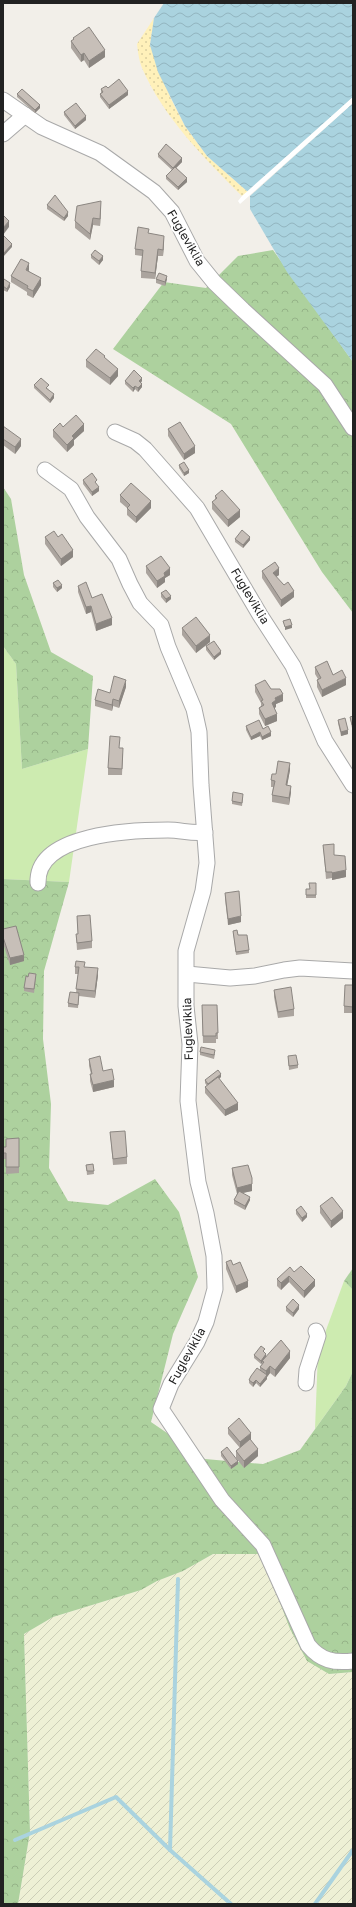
<svg xmlns="http://www.w3.org/2000/svg" width="356" height="1907" viewBox="0 0 356 1907" font-family="'Golos Text',sans-serif">
<style>
.farmland{fill:url(#farmland-furrows)}
.grass{fill:#cdebb0}
.forest{fill:url(#forest-crowns)}
.sand{fill:url(#sand-dots)}
.water{fill:url(#water-waves)}
.pier{fill:#fff}
.lines{fill:none;stroke-linecap:round;stroke-linejoin:round}
.stream{stroke:#aad3df;stroke-width:4}
.minor-casing{stroke:#a9a9a9;stroke-width:17}
.minor{stroke:#fff;stroke-width:15}
.wall{fill:#aba49e}
.shaded-wall{fill:#8b8681}
.building{fill:#c7bfb8;stroke:#8b8681}
.labels{text-anchor:middle;stroke-width:4;stroke-linejoin:round;paint-order:stroke}
.street-label{font-size:12px;fill:#222;stroke:#fff}
</style>
<defs>
<pattern id="farmland-furrows" width="10" height="10" patternUnits="userSpaceOnUse"><rect width="10" height="10" fill="#eef0d5"/><path d="M-1 1l2-2M0 10L10 0M9 11l2-2" fill="none" stroke="#ccceb7"/></pattern>
<pattern id="forest-crowns" width="20" height="18" patternUnits="userSpaceOnUse"><rect width="20" height="18" fill="#add19e"/><path d="M2 6a3 3 0 1 1 6 0M12 15a3 3 0 1 1 6 0" fill="none" stroke="#95b388"/></pattern>
<pattern id="sand-dots" width="8" height="8" patternUnits="userSpaceOnUse"><rect width="8" height="8" fill="#fff1ba"/><path d="M2 2h.1M6 6h.1" fill="none" stroke="#dacea0" stroke-width="1.8" stroke-linecap="round"/></pattern>
<pattern id="water-waves" width="16" height="10" patternUnits="userSpaceOnUse"><rect width="16" height="10" fill="#aad3df"/><path d="M0 5q4-4 8 0t8 0" fill="none" stroke="#92b5bf"/></pattern>
</defs>
<rect width="100%" height="100%" fill="#f2efe9"/>
<polygon class="farmland" points="213,1554 259,1554 329,1674 353,1672 353,1904 18,1904 30,1832 24,1634 53,1617 141,1590 157,1581 183,1571"/>
<g class="grass">
<polygon points="3,646 16,664 22,769 88,749 69,882 3,879"/>
<polygon points="344,1281 353,1290 353,1371 346,1386 315,1429 318,1352"/>
</g>
<g class="forest">
<polygon points="273,250 353,362 353,613 322,572 231,424 113,349 164,282 206,288 238,256"/>
<polygon points="3,487 11,499 24,575 51,652 93,676 88,749 22,769 16,664 3,646"/>
<polygon points="3,879 69,882 44,971 43,1039 51,1104 49,1168 68,1201 108,1205 155,1179 179,1212 198,1277 173,1334 151,1422 205,1459 263,1464 300,1450 346,1386 353,1371 353,1672 329,1674 307,1661 290,1629 268,1571 259,1554 213,1554 183,1571 157,1581 141,1590 53,1617 24,1634 30,1832 18,1904 3,1904"/>
<polygon points="353,1268 353,1290 344,1281"/>
</g>
<path class="sand" d="M154,18L150,45L171,99L185,126L207,156L248,192L242,196C206,160 163,117 142,68C139,61 138,52 137,44Z"/>
<g class="water">
<polygon points="164,3 353,3 353,97 248,192 207,156 185,126 158,72 150,45 154,18"/>
<polygon points="353,103 353,362 287,272 250,209 250,196"/>
</g>
<polygon class="pier" points="353,97 353,103 240,204 238,201 242,196"/>
<g class="lines">
<g class="stream">
<polyline points="15,1840 116,1797 170,1850 231,1904"/>
<polyline points="170,1850 178,1579"/>
<polyline points="315,1904 353,1850"/>
</g>
<defs>
<g id="minor">
<polyline points="3,100 42,127 100,153 154,192 172,212 197,261 214,282 243,310 325,385 353,428"/>
<polyline points="3,134 25,115"/>
<polyline points="115,432 135,441 145,449 197,508 260,615 293,666 325,741 353,785"/>
<path d="M45,470L71,489L87,517L119,559L130,584L140,603L161,625L168,647L194,709L199,732L201,785L207,863L203,891L186,951V1006L190,1044L188,1101L198,1182L206,1213L214,1256L215,1289L206,1322L197,1342L171,1384L161,1409L222,1500L263,1545L308,1645C321,1661 334,1663 353,1661"/>
<path d="M38,883C36,833 134,830 168,830C181,830 193,834 205,832"/>
<polyline points="187,974 230,978 255,976 284,970 300,968 353,971"/>
<polyline points="306,1383 307,1370 318,1336 316,1331"/>
</g>
</defs>
<use href="#minor" class="minor-casing"/>
<use href="#minor" class="minor"/>
</g>
<g class="wall">
<polygon points="73,38 105,57 89,68 84,60 81,62 71,48 71,41 73,40"/>
<polygon points="108,88 128,95 109,109 100,97 100,94 101,93 101,89"/>
<polygon points="17,94 40,108 35,113 17,97"/>
<polygon points="64,112 86,120 75,129 64,115"/>
<polygon points="158,154 182,162 176,168 187,182 178,190 166,179 166,176 172,170 158,157"/>
<polygon points="47,205 68,216 64,221 47,209"/>
<polygon points="101,208 100,226 93,225 90,240 75,228 75,221"/>
<polygon points="149,233 164,242 163,256 158,256 155,279 141,278 141,271 142,256 135,255 135,249"/>
<polygon points="91,255 103,260 99,265 91,258"/>
<polygon points="29,270 29,271 41,285 33,298 27,295 27,292 11,282 11,276"/>
<polygon points="156,279 167,279 165,286 156,283"/>
<polygon points="3,281 10,287 7,292 3,290"/>
<polygon points="105,358 118,376 110,385 86,367 86,360"/>
<polygon points="125,381 142,381 141,383 142,387 138,392 135,389 133,392 125,384"/>
<polygon points="34,385 49,389 48,389 54,398 50,403 34,388"/>
<polygon points="3,426 21,446 15,454 3,445"/>
<polygon points="63,427 84,431 74,440 74,445 67,452 53,437 53,430"/>
<polygon points="168,429 195,453 184,460 168,436"/>
<polygon points="179,465 189,473 184,476 179,468"/>
<polygon points="83,480 97,484 96,484 99,491 92,496 83,484"/>
<polygon points="120,495 151,508 136,523 127,515 127,508 120,502"/>
<polygon points="215,496 240,517 228,527 212,509 212,502 215,500"/>
<polygon points="45,537 73,557 61,566 45,544"/>
<polygon points="235,539 250,540 243,548 235,542"/>
<polygon points="146,566 170,575 165,578 165,582 157,588 146,573"/>
<polygon points="262,571 279,575 276,577 294,597 281,607 262,578"/>
<polygon points="53,583 62,588 57,592 53,587"/>
<polygon points="78,586 92,598 112,625 96,631 91,612 86,614 78,592"/>
<polygon points="161,593 171,599 166,603 161,597"/>
<polygon points="182,628 210,642 196,653 182,635"/>
<polygon points="206,646 221,654 214,660 206,650"/>
<polygon points="315,667 333,675 346,685 322,697 317,687 317,680 318,679 315,674"/>
<polygon points="255,685 271,689 283,701 276,704 276,707 274,708 277,721 265,726 259,714 259,708 261,706 261,703 255,692"/>
<polygon points="126,687 119,708 113,706 112,711 95,706 95,700 110,693"/>
<polygon points="353,716 353,728 352,728 350,717"/>
<polygon points="338,720 348,734 341,736 338,723"/>
<polygon points="246,726 263,729 271,736 262,740 260,736 251,740 246,730"/>
<polygon points="120,748 123,755 122,775 108,775 108,768"/>
<polygon points="290,770 287,785 291,792 289,805 272,802 272,795 273,787 271,787 271,780 276,774"/>
<polygon points="243,797 242,806 232,804 232,801"/>
<polygon points="323,845 334,855 346,877 332,880 332,878 326,879"/>
<polygon points="316,883 316,898 306,898 306,889 309,889"/>
<polygon points="225,893 241,922 228,925 225,899"/>
<polygon points="77,916 92,941 92,948 77,950 76,934 78,934"/>
<polygon points="3,929 24,961 10,965 3,943"/>
<polygon points="233,931 238,935 249,950 249,953 236,955"/>
<polygon points="75,967 85,967 98,975 95,998 79,996 78,1008 68,1007 68,1003 76,993 78,974 75,974"/>
<polygon points="36,977 34,993 24,991 24,988"/>
<polygon points="353,985 353,1013 344,1013 344,1006"/>
<polygon points="274,990 294,1009 294,1016 278,1018 274,997"/>
<polygon points="202,1005 217,1005 218,1039 216,1039 216,1043 203,1043"/>
<polygon points="200,1052 215,1054 214,1059 200,1055"/>
<polygon points="288,1056 298,1065 298,1068 289,1070"/>
<polygon points="89,1059 103,1071 114,1087 93,1092 90,1081 90,1074 91,1074 89,1066"/>
<polygon points="221,1077 219,1079 238,1110 225,1116 205,1093 205,1087 207,1086 205,1083 205,1080"/>
<polygon points="110,1132 127,1157 127,1164 113,1165"/>
<polygon points="19,1138 19,1173 6,1174 6,1159 3,1159 3,1147 6,1147"/>
<polygon points="93,1164 94,1174 87,1175 86,1165"/>
<polygon points="232,1168 252,1178 252,1191 243,1193 250,1200 245,1210 234,1204 234,1200 237,1194 232,1175"/>
<polygon points="320,1206 343,1218 331,1228 320,1213"/>
<polygon points="296,1210 307,1217 302,1222 296,1214"/>
<polygon points="226,1262 233,1265 248,1287 236,1293 226,1269"/>
<polygon points="294,1272 315,1286 304,1298 289,1282 281,1290 277,1286 277,1279"/>
<polygon points="286,1307 299,1309 293,1317 286,1311"/>
<polygon points="265,1353 266,1356 290,1358 275,1377 270,1373 267,1377 267,1379 260,1387 256,1383 253,1387 249,1383 249,1380 260,1370 260,1367 262,1364 262,1363 261,1364 254,1358 254,1355"/>
<polygon points="228,1428 251,1439 251,1440 258,1456 244,1468 236,1458 236,1451 240,1448 228,1434"/>
<polygon points="221,1452 238,1464 231,1469 221,1456"/>
</g>
<g class="shaded-wall">
<polygon points="105,50 105,57 89,68 89,61"/>
<polygon points="84,53 84,60 81,62 81,55"/>
<polygon points="128,91 128,95 109,109 109,105"/>
<polygon points="40,105 40,108 35,113 35,110"/>
<polygon points="86,116 86,120 75,129 75,126"/>
<polygon points="182,158 182,162 173,171 173,168"/>
<polygon points="187,178 187,182 178,190 178,187"/>
<polygon points="101,201 101,208 100,226 100,219"/>
<polygon points="68,212 68,216 64,221 64,218"/>
<polygon points="93,218 93,225 90,240 90,234"/>
<polygon points="9,221 9,227 3,235 3,228"/>
<polygon points="164,236 164,242 163,256 163,250"/>
<polygon points="12,244 12,247 3,257 3,254"/>
<polygon points="158,249 158,256 155,279 155,273"/>
<polygon points="103,256 103,260 99,265 99,261"/>
<polygon points="29,263 29,270 26,276 26,270"/>
<polygon points="167,276 167,279 165,286 165,282"/>
<polygon points="41,278 41,285 33,298 33,291"/>
<polygon points="10,283 10,287 7,292 7,289"/>
<polygon points="118,369 118,376 110,385 110,378"/>
<polygon points="142,378 142,381 139,384 139,381"/>
<polygon points="142,384 142,387 138,392 138,388"/>
<polygon points="135,386 135,389 133,392 133,388"/>
<polygon points="54,394 54,398 50,403 50,400"/>
<polygon points="84,424 84,431 74,440 74,445 67,452 67,445 72,436"/>
<polygon points="21,439 21,446 15,454 15,447"/>
<polygon points="195,446 195,453 184,460 184,454"/>
<polygon points="189,470 189,473 184,476 184,473"/>
<polygon points="99,487 99,491 92,496 92,492"/>
<polygon points="151,501 151,508 136,523 136,517"/>
<polygon points="240,510 240,517 228,527 228,520"/>
<polygon points="250,537 250,540 243,548 243,545"/>
<polygon points="73,550 73,557 61,566 61,559"/>
<polygon points="170,568 170,575 165,578 165,582 157,588 157,581 164,573"/>
<polygon points="279,568 279,575 273,579 273,573"/>
<polygon points="62,585 62,588 57,592 57,588"/>
<polygon points="294,591 294,597 281,607 281,600"/>
<polygon points="171,596 171,599 166,603 166,599"/>
<polygon points="91,606 91,612 86,614 86,607"/>
<polygon points="112,618 112,625 96,631 96,624"/>
<polygon points="292,625 292,628 285,630 285,627"/>
<polygon points="210,635 210,642 196,653 196,646"/>
<polygon points="221,651 221,654 214,660 214,657"/>
<polygon points="346,678 346,685 322,697 322,690"/>
<polygon points="126,680 126,687 119,708 119,701"/>
<polygon points="283,694 283,701 276,704 276,707 272,710 272,703 275,698"/>
<polygon points="113,699 113,706 112,711 112,705"/>
<polygon points="277,714 277,721 265,726 265,719"/>
<polygon points="348,730 348,734 341,736 341,732"/>
<polygon points="260,732 260,736 251,740 251,737"/>
<polygon points="271,732 271,736 262,740 262,737"/>
<polygon points="290,763 290,770 286,792 286,785"/>
<polygon points="291,786 291,792 289,805 289,798"/>
<polygon points="346,870 346,877 332,880 332,873"/>
<polygon points="241,916 241,922 228,925 228,919"/>
<polygon points="24,955 24,961 10,965 10,958"/>
<polygon points="98,968 98,975 95,998 95,991"/>
<polygon points="221,1074 221,1077 208,1087 208,1084"/>
<polygon points="114,1080 114,1087 93,1092 93,1085"/>
<polygon points="238,1103 238,1110 225,1116 225,1110"/>
<polygon points="252,1184 252,1191 237,1194 237,1188"/>
<polygon points="250,1197 250,1200 245,1210 245,1206"/>
<polygon points="343,1211 343,1218 331,1228 331,1221"/>
<polygon points="307,1214 307,1217 302,1222 302,1218"/>
<polygon points="289,1276 289,1282 281,1290 281,1283"/>
<polygon points="315,1280 315,1286 304,1298 304,1291"/>
<polygon points="248,1281 248,1287 236,1293 236,1286"/>
<polygon points="299,1305 299,1309 293,1317 293,1313"/>
<polygon points="290,1351 290,1358 275,1377 275,1370"/>
<polygon points="266,1354 266,1358 262,1361 262,1363 261,1364 261,1361"/>
<polygon points="270,1366 270,1373 267,1377 267,1379 260,1387 260,1384 266,1377 266,1371"/>
<polygon points="256,1380 256,1383 253,1387 253,1383"/>
<polygon points="251,1433 251,1439 240,1449 240,1442"/>
<polygon points="258,1449 258,1456 244,1468 244,1461"/>
<polygon points="238,1461 238,1464 231,1469 231,1466"/>
</g>
<g class="building">
<polygon points="89,27 105,50 89,61 84,53 81,55 71,41 74,39 73,38"/>
<polygon points="119,79 128,91 109,105 100,94 103,92 101,89 106,86 108,88"/>
<polygon points="22,89 40,105 35,110 17,94"/>
<polygon points="76,103 86,116 75,126 64,112"/>
<polygon points="166,144 182,158 173,168 158,154"/>
<polygon points="175,167 187,178 178,187 166,176"/>
<polygon points="55,195 68,212 64,218 47,205"/>
<polygon points="101,201 100,219 93,218 90,234 75,221 77,206"/>
<polygon points="3,215 9,221 3,228"/>
<polygon points="138,227 149,229 148,233 164,236 163,250 158,249 155,273 141,271 143,250 135,249"/>
<polygon points="4,236 12,244 3,254 3,237"/>
<polygon points="95,250 103,256 99,261 91,255"/>
<polygon points="21,259 29,263 26,270 41,278 33,291 27,288 28,286 11,276"/>
<polygon points="159,273 167,276 165,282 156,279"/>
<polygon points="4,279 10,283 7,289 3,286 3,281"/>
<polygon points="96,349 105,356 104,357 118,369 110,378 86,360"/>
<polygon points="134,370 142,378 139,381 142,384 138,388 135,386 133,388 125,381"/>
<polygon points="41,378 49,385 46,388 54,394 50,400 34,385"/>
<polygon points="76,415 84,424 72,436 74,438 67,445 53,430 60,423 63,427"/>
<polygon points="180,422 195,446 184,454 168,429"/>
<polygon points="3,426 21,439 15,447 3,439"/>
<polygon points="184,462 189,470 184,473 179,465"/>
<polygon points="92,473 97,480 95,482 99,487 92,492 83,480"/>
<polygon points="131,483 151,501 136,517 127,508 130,505 120,495"/>
<polygon points="222,490 240,510 228,520 212,502 217,498 215,496"/>
<polygon points="242,530 250,537 243,545 235,539"/>
<polygon points="54,531 58,537 62,534 73,550 61,559 45,537"/>
<polygon points="161,556 170,568 164,573 165,576 157,581 146,566"/>
<polygon points="275,562 279,568 273,573 284,585 288,582 294,591 281,600 262,571"/>
<polygon points="58,580 62,585 57,588 53,583"/>
<polygon points="86,582 92,598 102,594 112,618 96,624 91,606 86,607 78,586"/>
<polygon points="166,590 171,596 166,599 161,593"/>
<polygon points="196,617 210,635 196,646 182,628"/>
<polygon points="290,619 292,625 285,627 283,621"/>
<polygon points="214,641 221,651 214,657 206,646"/>
<polygon points="327,661 333,675 342,670 346,678 322,690 317,680 321,678 315,667"/>
<polygon points="114,676 126,680 119,701 113,699 112,705 95,700 98,689 110,693"/>
<polygon points="265,680 271,689 280,689 283,694 275,698 276,700 272,703 277,714 265,719 259,708 264,705 261,701 263,700 255,685"/>
<polygon points="353,716 353,724 352,725 350,717"/>
<polygon points="345,718 348,730 341,732 338,720"/>
<polygon points="259,720 263,729 268,726 271,732 262,737 260,732 251,737 246,726"/>
<polygon points="110,736 120,737 119,748 123,748 122,769 108,768"/>
<polygon points="278,761 290,763 286,785 291,786 289,798 272,795 275,781 271,780 272,774 276,774"/>
<polygon points="233,792 243,794 242,803 232,801"/>
<polygon points="334,844 334,855 345,856 346,870 332,873 332,872 326,872 323,845"/>
<polygon points="309,883 316,883 316,895 306,895 306,889 310,889"/>
<polygon points="239,891 241,916 228,919 225,893"/>
<polygon points="90,915 92,941 77,943 76,934 78,934 77,916"/>
<polygon points="16,926 24,955 10,958 3,937 3,929"/>
<polygon points="237,930 238,935 247,935 249,950 236,952 233,931"/>
<polygon points="76,961 85,962 84,967 98,968 95,991 76,989 79,967 75,967"/>
<polygon points="29,973 36,974 34,989 24,988 26,976 28,977"/>
<polygon points="345,985 353,985 353,1007 344,1006"/>
<polygon points="291,987 294,1009 278,1012 274,990"/>
<polygon points="70,992 79,993 78,1005 68,1003"/>
<polygon points="202,1005 217,1005 218,1033 216,1033 216,1036 203,1036"/>
<polygon points="201,1047 215,1050 214,1055 200,1052"/>
<polygon points="296,1055 298,1065 289,1066 288,1056"/>
<polygon points="100,1056 103,1071 112,1069 114,1080 93,1085 90,1074 92,1074 89,1059"/>
<polygon points="218,1070 221,1074 208,1084 205,1080"/>
<polygon points="218,1077 238,1103 225,1110 205,1087"/>
<polygon points="125,1131 127,1157 113,1159 110,1132"/>
<polygon points="19,1138 19,1167 6,1167 6,1153 3,1153 3,1147 6,1147 6,1139"/>
<polygon points="93,1164 94,1171 87,1171 86,1165"/>
<polygon points="248,1165 252,1178 252,1184 237,1188 232,1168"/>
<polygon points="239,1191 250,1197 245,1206 234,1200"/>
<polygon points="332,1197 343,1211 331,1221 320,1206"/>
<polygon points="301,1206 307,1214 302,1218 296,1210"/>
<polygon points="231,1260 233,1265 240,1262 248,1281 236,1286 226,1262"/>
<polygon points="301,1266 315,1280 304,1291 289,1276 281,1283 277,1279 290,1267 294,1272"/>
<polygon points="293,1299 299,1305 293,1313 286,1307"/>
<polygon points="281,1340 290,1351 275,1370 270,1366 266,1371 260,1367 264,1362 262,1361"/>
<polygon points="261,1346 265,1349 263,1351 266,1354 261,1361 254,1355"/>
<polygon points="257,1368 267,1375 260,1384 256,1380 253,1383 249,1380 251,1376"/>
<polygon points="239,1418 251,1433 240,1442 228,1428"/>
<polygon points="250,1439 258,1449 244,1461 236,1451"/>
<polygon points="227,1447 238,1461 231,1466 221,1452"/>
</g>
<g class="labels">
<g class="street-label">
<text transform="translate(186 238) rotate(60)" y="4">Fugleviklia</text>
<text transform="translate(250 596) rotate(59)" y="4">Fugleviklia</text>
<text transform="translate(188 1029) rotate(-92)" y="4">Fugleviklia</text>
<text transform="translate(187 1356) rotate(-61)" y="4">Fugleviklia</text>
</g>
</g>
<rect width="356" height="1907" fill="none" stroke="#222222" stroke-width="8"/>
</svg>
